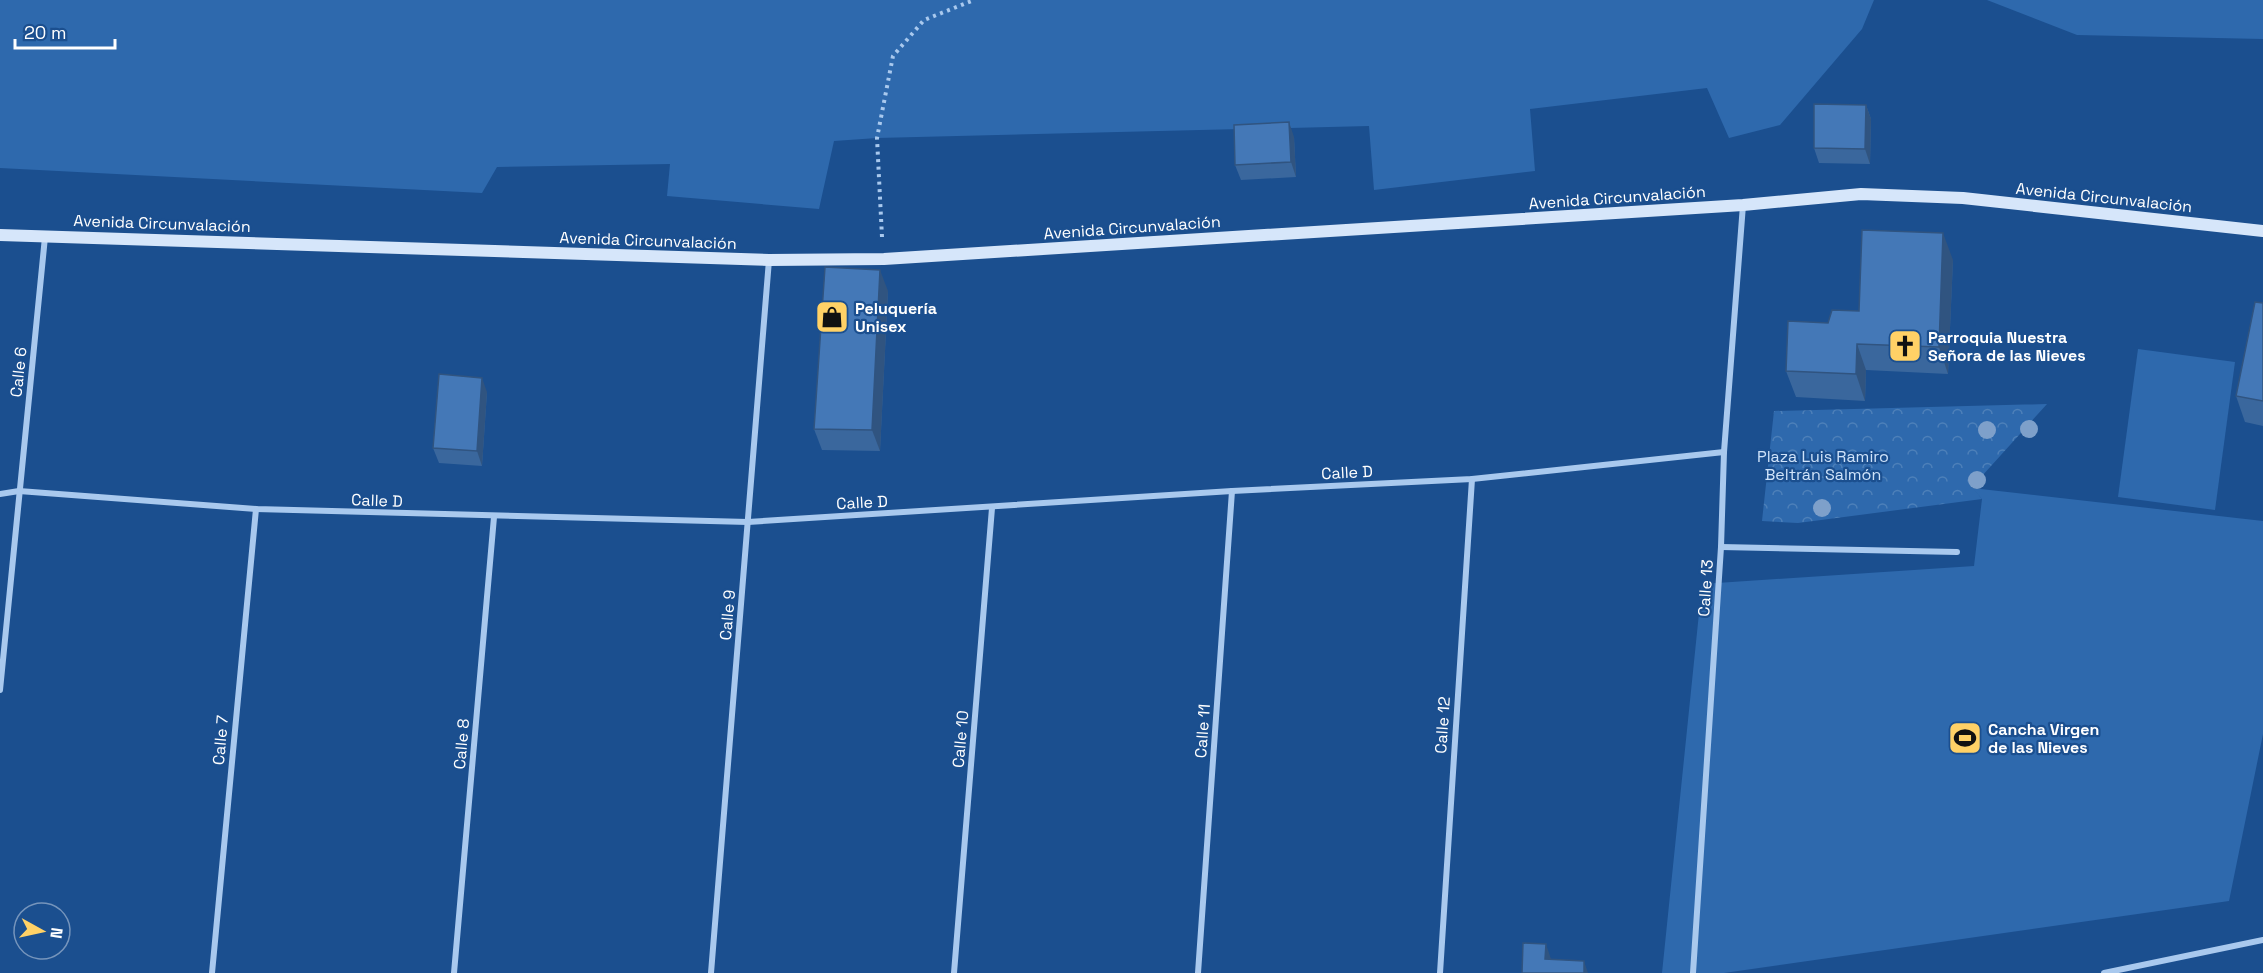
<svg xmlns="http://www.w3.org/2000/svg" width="2263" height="973" viewBox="0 0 2263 973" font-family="'Space Grotesk',sans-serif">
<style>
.grass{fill:#2e69ad}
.park{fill:url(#park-crowns)}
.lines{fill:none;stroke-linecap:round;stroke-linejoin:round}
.path{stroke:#a9c9ee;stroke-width:4;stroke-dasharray:3 4.5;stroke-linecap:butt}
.street{stroke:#a9c9ee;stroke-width:6}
.secondary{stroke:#d6e6fa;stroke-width:12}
.tree{fill:#7ea0ca}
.wall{fill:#3a679d}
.shaded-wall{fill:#305480}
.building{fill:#4478b7;stroke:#305480;stroke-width:1.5}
.labels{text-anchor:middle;stroke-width:4.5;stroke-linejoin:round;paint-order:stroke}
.street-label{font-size:16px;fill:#fff;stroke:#1b4f8f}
.poi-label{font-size:16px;font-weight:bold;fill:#fff;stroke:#1b4f8f;text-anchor:start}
.park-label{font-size:16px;fill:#cfe3fa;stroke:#1b4f8f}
</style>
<defs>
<pattern id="park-crowns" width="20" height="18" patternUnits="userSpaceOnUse" patternTransform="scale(1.5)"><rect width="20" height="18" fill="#2e69ad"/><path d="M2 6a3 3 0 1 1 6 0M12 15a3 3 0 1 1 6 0" fill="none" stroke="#4d80b9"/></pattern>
</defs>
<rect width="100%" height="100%" fill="#1b4f8f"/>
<g class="grass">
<polygon points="0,0 1874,0 1862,29 1780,125 1729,138 1707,88 1530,109 1535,171 1374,190 1369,126 877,138 834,141 819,209 667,196 670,164 497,167 482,193 0,168"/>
<polygon points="1987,0 2263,0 2263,39 2077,35"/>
<polygon points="2138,349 2235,362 2215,510 2118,497"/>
<polygon points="1972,488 2263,521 2263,734 2229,901 1724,973 1662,973 1702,584 1974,566 1982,499"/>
</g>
<polygon class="park" points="2047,404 1972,487 1982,499 1798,523 1762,521 1774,411"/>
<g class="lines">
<polyline class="path" points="882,237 877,138 893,56 924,20 974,0"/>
<g class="street">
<polyline points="0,494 19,491 256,509 748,522 1232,491 1472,479 1724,452"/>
<polyline points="1721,547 1957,552"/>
<polyline points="0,690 45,237"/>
<polyline points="212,973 256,509"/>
<polyline points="454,973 494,517"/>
<polyline points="711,973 769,260"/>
<polyline points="954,973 992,508"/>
<polyline points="1198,973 1232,491"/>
<polyline points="1440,973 1472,479"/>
<polyline points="1693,973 1721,547 1724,452 1743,205"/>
<polyline points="2104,973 2263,940"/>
</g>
<polyline class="secondary" points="0,235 769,260 884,259 1743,205 1861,194 1963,198 2263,231"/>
</g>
<g class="tree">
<circle cx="2029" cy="429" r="9"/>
<circle cx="1987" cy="430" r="9"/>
<circle cx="1977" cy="480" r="9"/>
<circle cx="1822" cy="508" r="9"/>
</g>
<g class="wall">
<polygon points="1866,105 1871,119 1870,164 1819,163 1814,148"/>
<polygon points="1294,137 1296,177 1241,180 1235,165"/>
<polygon points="1953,260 1948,374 1866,370 1865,401 1796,397 1786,371 1828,323 1859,311"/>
<polygon points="888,291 880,451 822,450 814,429"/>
<polygon points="2263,303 2263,426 2245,422 2236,396"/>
<polygon points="487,392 482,466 439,463 433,448"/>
</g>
<g class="shaded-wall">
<polygon points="1866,105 1871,119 1870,164 1865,149"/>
<polygon points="1289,122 1294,137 1296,177 1291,162"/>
<polygon points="1943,233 1953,260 1948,374 1939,347"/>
<polygon points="880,270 888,291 880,451 872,430"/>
<polygon points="1857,344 1866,370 1865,401 1856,374"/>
<polygon points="482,378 487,392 482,466 477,451"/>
<polygon points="1546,944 1551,959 1550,973 1545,959"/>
<polygon points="1584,961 1588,973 1584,973"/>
</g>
<g class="building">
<polygon points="1814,104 1866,105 1865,149 1814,148"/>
<polygon points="1289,122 1291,162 1235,165 1234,125"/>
<polygon points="1862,230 1943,233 1939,347 1857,344 1856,374 1786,371 1788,321 1828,323 1832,310 1859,311"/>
<polygon points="825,267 880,270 872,430 814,429"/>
<polygon points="2255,302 2263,303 2263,401 2236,396"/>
<polygon points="439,374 482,378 477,451 433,448"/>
<polygon points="1523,943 1546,944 1545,959 1584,961 1584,973 1522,973"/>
</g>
<defs>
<symbol id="shop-square" viewBox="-11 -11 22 22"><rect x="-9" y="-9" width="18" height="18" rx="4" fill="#ffd166" stroke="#1b4f8f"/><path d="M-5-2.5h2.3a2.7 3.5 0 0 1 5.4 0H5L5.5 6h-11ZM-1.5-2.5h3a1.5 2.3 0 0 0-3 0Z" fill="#111"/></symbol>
<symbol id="church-square" viewBox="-11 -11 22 22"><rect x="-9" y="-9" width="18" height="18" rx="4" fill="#ffd166" stroke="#1b4f8f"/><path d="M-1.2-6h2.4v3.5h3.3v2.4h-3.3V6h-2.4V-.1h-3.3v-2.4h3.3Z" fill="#111"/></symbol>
<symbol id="stadium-square" viewBox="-11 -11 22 22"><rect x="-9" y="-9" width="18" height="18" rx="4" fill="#ffd166" stroke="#1b4f8f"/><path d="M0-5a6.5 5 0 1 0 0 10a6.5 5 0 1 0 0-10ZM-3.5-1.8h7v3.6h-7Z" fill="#111"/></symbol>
</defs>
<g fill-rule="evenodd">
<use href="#shop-square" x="813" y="298" width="38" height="38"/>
<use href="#church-square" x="1886" y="327" width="38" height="38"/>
<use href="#stadium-square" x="1946" y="719" width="38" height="38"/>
</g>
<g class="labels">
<g class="street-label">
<text transform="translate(1617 197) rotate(-4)" y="6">Avenida Circunvalación</text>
<text transform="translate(2104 197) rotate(6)" y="6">Avenida Circunvalación</text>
<text transform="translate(162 223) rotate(2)" y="6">Avenida Circunvalación</text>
<text transform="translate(1132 227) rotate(-4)" y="6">Avenida Circunvalación</text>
<text transform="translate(648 240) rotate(2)" y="6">Avenida Circunvalación</text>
<text transform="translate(18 372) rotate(-84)" y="6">Calle 6</text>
<text transform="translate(1347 472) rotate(-3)" y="6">Calle D</text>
<text transform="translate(377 500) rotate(2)" y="6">Calle D</text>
<text transform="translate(862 502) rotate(-3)" y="6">Calle D</text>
<text transform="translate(1705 588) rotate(-86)" y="6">Calle 13</text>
<text transform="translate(727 615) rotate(-85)" y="6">Calle 9</text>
<text transform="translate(1442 725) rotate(-86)" y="6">Calle 12</text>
<text transform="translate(1202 731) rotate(-86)" y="6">Calle 11</text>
<text transform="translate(960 739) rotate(-85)" y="6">Calle 10</text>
<text transform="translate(220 740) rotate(-85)" y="6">Calle 7</text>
<text transform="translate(461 744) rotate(-85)" y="6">Calle 8</text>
</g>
<g class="poi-label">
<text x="855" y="314">Peluquería<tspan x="855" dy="18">Unisex</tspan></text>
<text x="1928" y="343">Parroquia Nuestra<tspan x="1928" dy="18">Señora de las Nieves</tspan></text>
<text x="1988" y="735">Cancha Virgen<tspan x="1988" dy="18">de las Nieves</tspan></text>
</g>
<g class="park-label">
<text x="1823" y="462">Plaza Luis Ramiro<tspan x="1823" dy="18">Beltrán Salmón</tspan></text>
</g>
</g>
<g transform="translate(42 931) rotate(98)"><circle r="28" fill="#1b4f8f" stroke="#7695bc" stroke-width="1.5"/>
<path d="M0-4.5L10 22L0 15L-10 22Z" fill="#ffd166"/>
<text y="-9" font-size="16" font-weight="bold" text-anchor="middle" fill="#ffffff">N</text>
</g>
<path d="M15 39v9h100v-9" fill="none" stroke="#ffffff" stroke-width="3"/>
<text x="24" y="39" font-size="18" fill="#ffffff" stroke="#1b4f8f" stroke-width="4.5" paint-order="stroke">20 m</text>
</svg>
